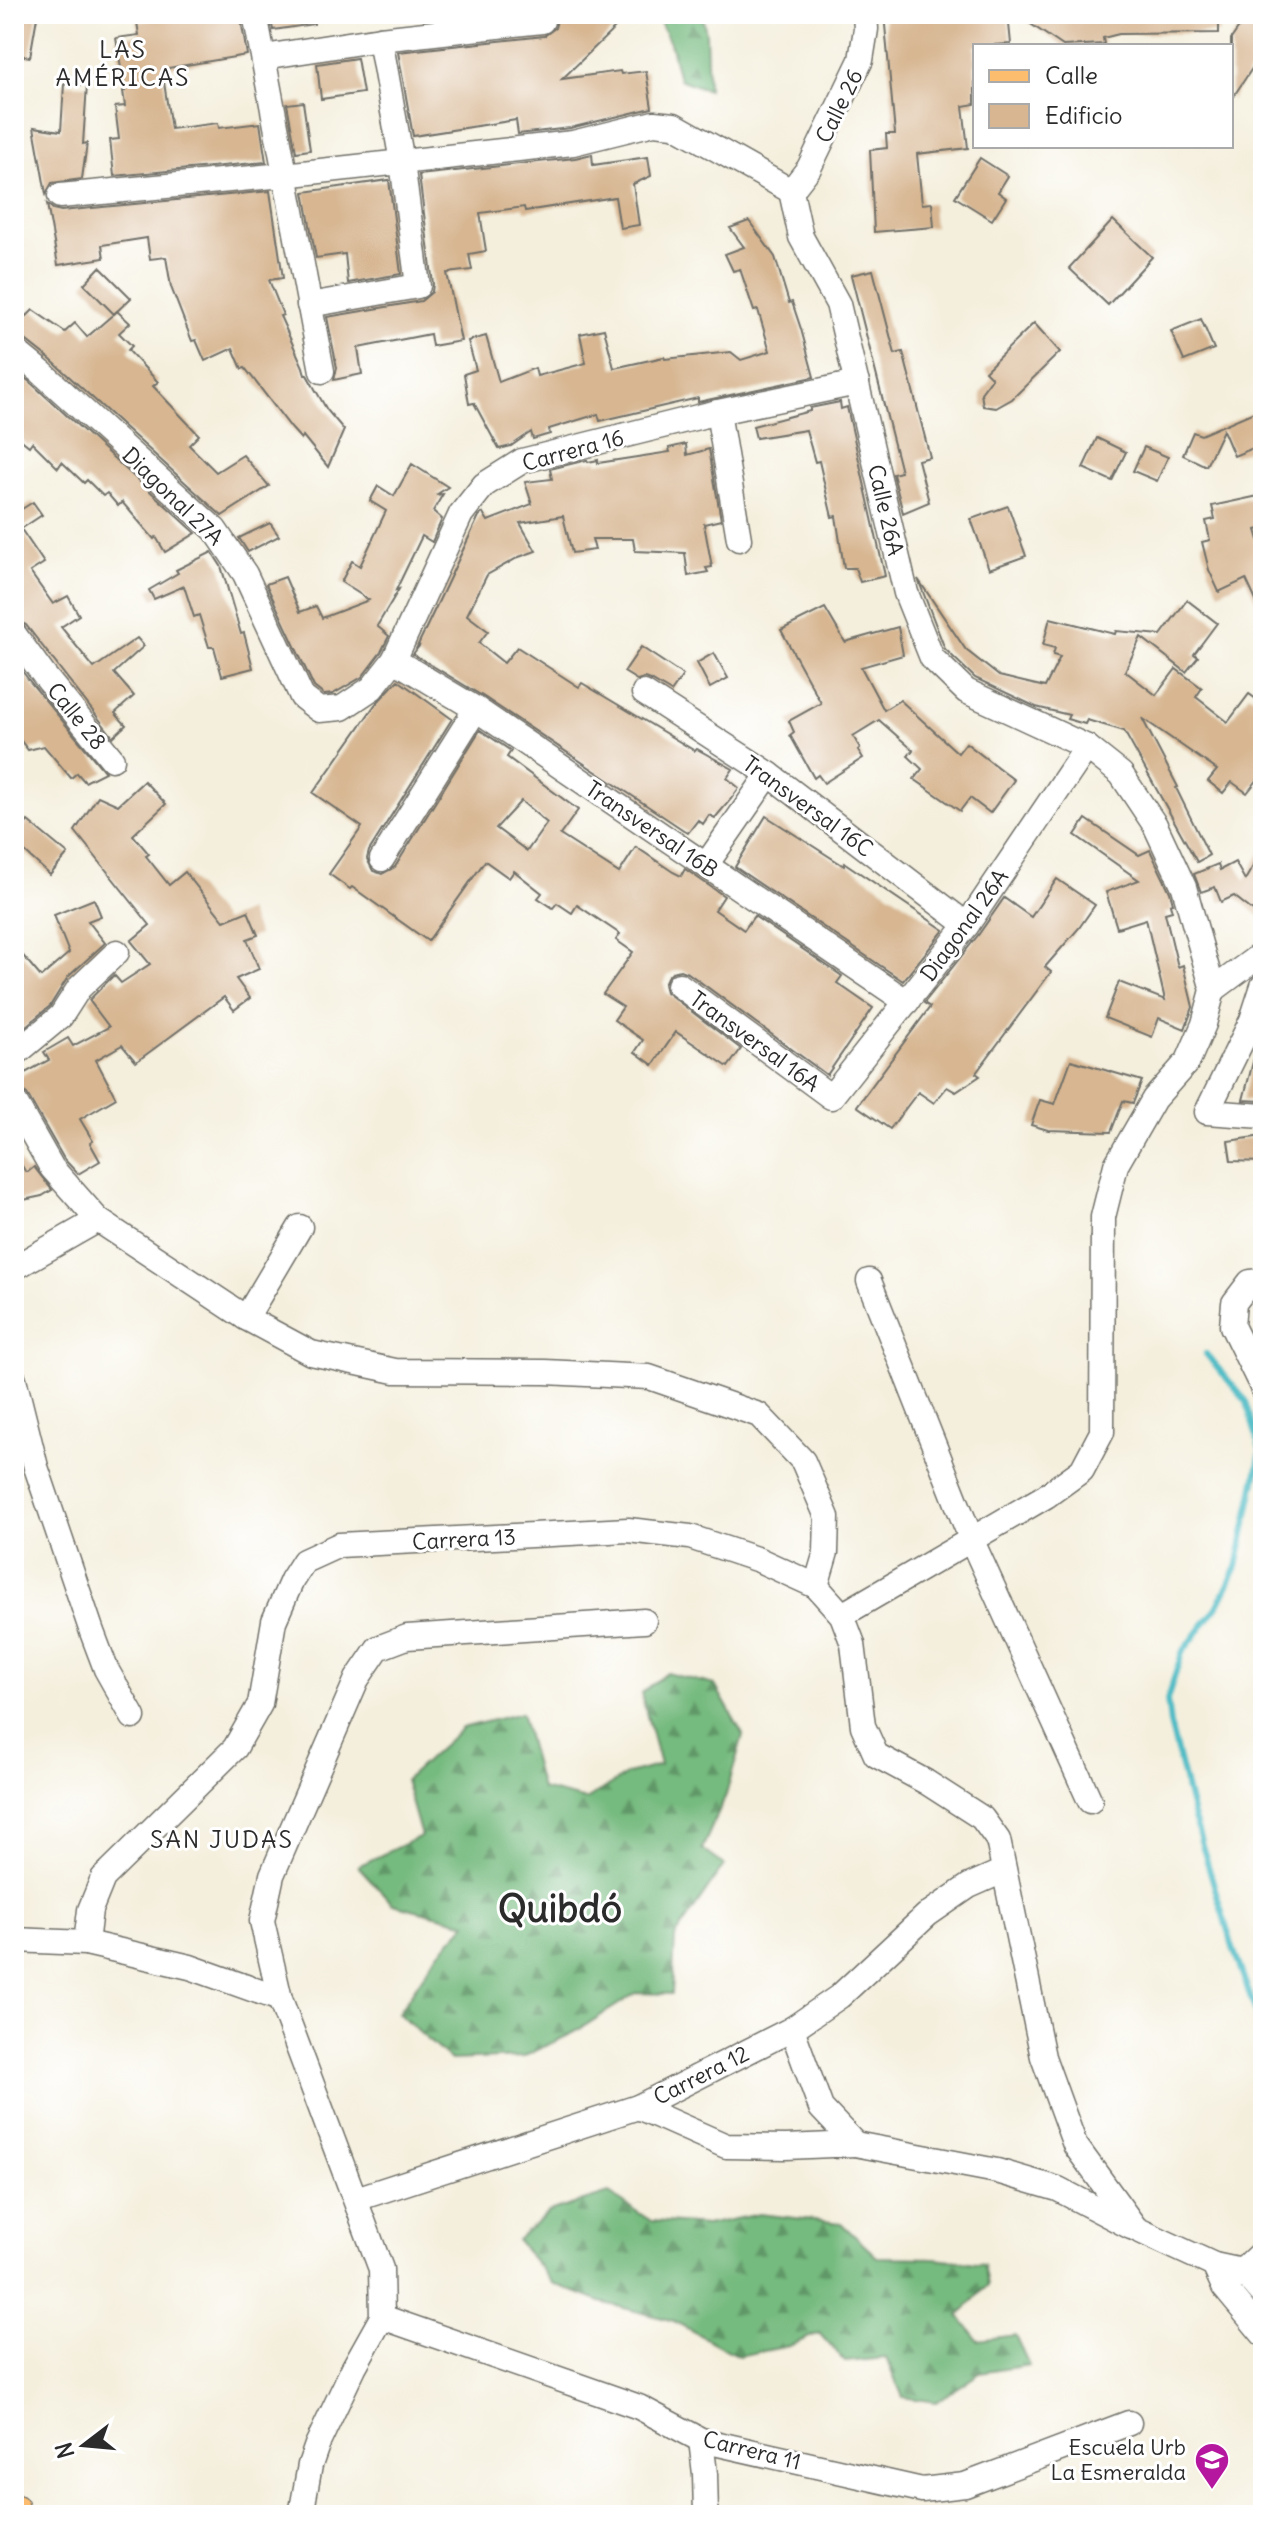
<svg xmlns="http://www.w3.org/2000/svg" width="1277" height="2529" viewBox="0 0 1277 2529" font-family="Delius,sans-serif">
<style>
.forest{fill:url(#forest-firs);stroke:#507254;stroke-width:2}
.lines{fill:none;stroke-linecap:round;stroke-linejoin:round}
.stream{stroke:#4dbbc5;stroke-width:6}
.building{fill:#d7b691;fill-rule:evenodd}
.minor-casing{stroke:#717069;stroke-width:27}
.major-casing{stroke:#717069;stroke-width:33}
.minor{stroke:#fff;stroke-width:24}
.major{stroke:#fcbd6f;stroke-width:30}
.labels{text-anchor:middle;stroke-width:6;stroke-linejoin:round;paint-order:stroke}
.street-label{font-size:22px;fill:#2b2b2b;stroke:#fff}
.poi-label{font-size:22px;fill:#2b2b2b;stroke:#fff;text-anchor:end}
.neighbourhood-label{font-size:24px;letter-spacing:2px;fill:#2b2b2b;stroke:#fff}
.town-label{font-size:38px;font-weight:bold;fill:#2b2b2b;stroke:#fff}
</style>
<defs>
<pattern id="forest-firs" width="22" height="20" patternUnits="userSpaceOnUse" patternTransform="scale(2)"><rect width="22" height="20" fill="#75ba7e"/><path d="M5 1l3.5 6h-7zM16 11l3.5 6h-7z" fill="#609767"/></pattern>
</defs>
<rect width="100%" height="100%" fill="#fff"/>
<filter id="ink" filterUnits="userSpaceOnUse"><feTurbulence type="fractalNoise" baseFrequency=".0125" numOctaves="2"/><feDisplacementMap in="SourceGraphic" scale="16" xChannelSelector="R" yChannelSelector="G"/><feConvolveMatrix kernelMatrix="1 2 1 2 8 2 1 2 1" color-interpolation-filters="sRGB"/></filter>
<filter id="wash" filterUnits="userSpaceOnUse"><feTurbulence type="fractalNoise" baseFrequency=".006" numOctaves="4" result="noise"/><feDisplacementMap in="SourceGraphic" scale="32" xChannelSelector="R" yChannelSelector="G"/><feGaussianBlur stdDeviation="1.8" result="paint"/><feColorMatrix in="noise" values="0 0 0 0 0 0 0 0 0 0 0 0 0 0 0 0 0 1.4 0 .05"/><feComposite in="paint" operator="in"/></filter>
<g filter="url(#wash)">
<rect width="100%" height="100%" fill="#f4efdd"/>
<g class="forest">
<polygon points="656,14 702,14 706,33 708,90 679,79 670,43"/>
<polygon points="667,1673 715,1685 743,1735 726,1795 702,1849 724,1865 675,1937 672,1994 636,1993 575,2032 523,2057 450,2060 398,2013 437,1955 467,1923 393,1904 358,1866 421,1836 405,1780 462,1728 521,1713 541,1789 586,1800 628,1774 660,1765 641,1693"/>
<polygon points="609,2193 651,2221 706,2225 759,2214 841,2223 877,2257 935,2258 984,2264 988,2285 959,2316 978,2340 1015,2335 1029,2365 980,2373 936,2402 903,2397 886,2358 845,2362 819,2333 789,2346 738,2356 674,2321 601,2302 552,2283 517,2240 549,2212"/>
</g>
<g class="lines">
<polyline class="stream" points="1206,1354 1246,1401 1261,1452 1237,1567 1217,1607 1182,1653 1167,1700 1170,1724 1193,1815 1233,1948 1263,2032"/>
</g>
<g id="blocks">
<g class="building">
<polygon points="14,14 37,17 30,57 14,54"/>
<polygon points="188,14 240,14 247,55 162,69 171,129 218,123 219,128 260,123 266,162 114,176 110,140 119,139 115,107 125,106 123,91 125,91 116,38 139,35 137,22"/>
<polygon points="270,14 314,14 314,24 273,30"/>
<polygon points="555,14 606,14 617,26 562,79 620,71 621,74 646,71 652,108 570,128 518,134 516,120 413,136 398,52 544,36 555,28 557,20"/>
<polygon points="884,14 1008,14 1011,44 975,46 975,104 963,106 968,148 917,154 922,204 932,203 934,227 874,232 870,150 887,148 886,134 895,134"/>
<polygon points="1016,14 1219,14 1219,33 1119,34 1103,38 1104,44 1063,46"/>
<polygon points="1247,16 1263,27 1263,52 1231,100 1231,39"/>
<polygon points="357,58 363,93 321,99 317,64"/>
<polygon points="64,84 87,85 83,144 87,143 82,179 52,183 46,194 34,127 61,131"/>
<polygon points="303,102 310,150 296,152 287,104"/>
<polygon points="592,154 593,165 648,157 651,176 633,184 639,225 620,228 615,197 525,211 524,207 480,213 486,251 469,254 472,270 447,273 461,341 432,346 430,334 358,348 362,374 334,380 337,368 327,317 421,301 432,292 433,284 419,175 575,158"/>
<polygon points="980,158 1008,176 998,192 1006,198 992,220 955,197"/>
<polygon points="389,180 401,274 348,283 345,254 316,258 304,192"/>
<polygon points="270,191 283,278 269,280 283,315 280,316 303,367 305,375 307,375 327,410 344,430 328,467 303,436 301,439 292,429 245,368 242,369 233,348 205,361 196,340 192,341 171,287 166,257 150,259 147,238 102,245 104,258 58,265 47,204 53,209 61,211"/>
<polygon points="1113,220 1152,257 1108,305 1069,268"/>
<polygon points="749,221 775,257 789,303 792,302 801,329 814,377 698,402 698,398 600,421 598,414 549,429 550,434 533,439 531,432 511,446 499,449 474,403 469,404 464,374 476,370 468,341 486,336 499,382 535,368 537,376 586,363 580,334 604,329 614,368 664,357 665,359 731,352 741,360 770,351 758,310 754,311 740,269 733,271 725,254 744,247 730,228"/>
<polygon points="100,267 131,298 114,314 84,284"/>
<polygon points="873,270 895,354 903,352 930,457 918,460 929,502 903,513 893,474 901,472 851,275"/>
<polygon points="14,304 27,316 33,310 65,332 75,323 87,337 117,311 130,323 119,333 132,346 128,350 158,382 153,386 199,435 189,445 216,472 243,455 269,486 222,516 51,360 23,338 14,335"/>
<polygon points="1201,319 1214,349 1184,361 1171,331"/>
<polygon points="1034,323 1060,352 1012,399 996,408 983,406 981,393 992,378 985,371"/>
<polygon points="14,369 31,383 196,533 165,552 156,537 154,539 122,502 118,506 107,493 103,496 87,480 84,483 62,462 58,468 32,442 29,446 14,434"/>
<polygon points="840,402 841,409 847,407 885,576 860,582 855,568 844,568 836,516 832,517 819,461 815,462 806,430 756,438 753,426 810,411 810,408"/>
<polygon points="1263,408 1263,444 1234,456 1223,430 1206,466 1183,455 1193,432 1201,435"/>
<polygon points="1097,438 1126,452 1112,481 1083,468"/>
<polygon points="686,444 687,455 709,449 721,520 704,524 712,567 706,568 708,572 688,576 685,553 635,551 633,539 592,539 595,550 572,553 563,516 520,523 536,551 519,557 487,575 467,615 488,631 479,643 504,663 517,647 579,687 582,683 695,751 697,749 733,769 727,778 739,788 731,799 715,818 709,815 703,824 698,820 688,833 484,697 413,654 420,645 417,647 479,516 483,513 488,521 532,504 525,482 552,479 550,469 587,460 588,462 598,460 598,463 670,452 669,448"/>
<polygon points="1144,447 1168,457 1157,481 1133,471"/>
<polygon points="412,464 448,487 436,495 443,494 433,511 442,519 432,542 422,536 396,590 399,589 377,626 389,636 381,652 362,677 333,694 324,695 314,687 266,584 285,577 300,612 316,606 322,618 369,600 341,582 352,561 360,566 386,511 370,501 378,486 394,496"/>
<polygon points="1263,495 1263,528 1256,530 1263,553 1263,616 1246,579 1219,592 1209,570 1202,542 1210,540 1206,521 1215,519 1212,506"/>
<polygon points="33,502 42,515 21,529 44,563 30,572 53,604 68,596 79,615 61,627 94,668 137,638 144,646 114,673 134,696 115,713 126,725 113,737 26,625 14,619 14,514"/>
<polygon points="1008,506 1026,556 989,569 971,519"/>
<polygon points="270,523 279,536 248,552 239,538"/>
<polygon points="212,552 221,566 241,634 244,633 253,668 222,676 214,647 209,647 199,615 194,617 184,586 154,599 149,590 178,573 176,570"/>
<polygon points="918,579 966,650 999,676 1045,687 1060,657 1053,655 1055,648 1043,645 1050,618 1115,634 1116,631 1161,635 1187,600 1217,623 1194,654 1198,657 1186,672 1141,637 1125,671 1156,695 1176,669 1202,688 1196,697 1228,722 1249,694 1263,704 1263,773 1247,793 1232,782 1223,793 1208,781 1217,770 1142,718 1178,787 1176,788 1209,855 1197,862 1124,731 1087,720 1085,724 1067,719 1069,715 1036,707 975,678 945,649"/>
<polygon points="825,608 845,642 898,627 903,655 861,667 884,710 900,700 958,753 966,743 1014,780 990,813 970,798 960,811 914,779 922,769 908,756 913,750 879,720 853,736 860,748 858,750 863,758 824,783 818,775 814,778 790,735 794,732 789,721 821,703 781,630"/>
<polygon points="641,647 683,675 671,692 651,680 644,678 637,680 624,672"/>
<polygon points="714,653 728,678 710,688 697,663"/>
<polygon points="14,660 31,683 105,772 85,782 77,773 71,778 44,746 28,750 14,732"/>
<path d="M398,680L452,719L369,851L367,859L373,871L382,874L395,867L480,730L511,751L507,757L578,810L560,835L619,873L636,847L673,872L681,876L685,869L724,896L715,910L744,930L754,916L842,976L837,983L873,1008L827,1075L688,973L680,970L672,972L667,977L664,984L666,992L741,1049L728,1067L676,1032L653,1065L635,1052L643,1040L614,1020L623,1007L603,994L633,952L616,940L620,934L577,905L572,913L557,903L553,908L538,898L542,893L514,871L509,878L485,861L428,941L352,887L350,889L329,874L362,827L313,793L375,705ZM521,801L547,823L527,851L496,828Z"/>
<polygon points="144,781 166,804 133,835 149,854 146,856 169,885 185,872 224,921 248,911 258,935 247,939 259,969 236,979 250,998 234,1010 224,997 136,1062 122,1045 96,1060 116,1098 80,1119 93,1141 90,1143 100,1161 78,1174 64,1159 27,1094 17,1087 14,1079 49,1060 44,1052 68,1038 73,1046 109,1027 89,1000 114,975 121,983 150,964 131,941 150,925 75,831 98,796 118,805"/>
<polygon points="766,816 844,866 845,863 944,930 903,981 735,867"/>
<polygon points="1086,819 1139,855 1150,850 1170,892 1173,903 1170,904 1172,911 1165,913 1178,967 1183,965 1193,1007 1185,1029 1159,1018 1152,1037 1105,1018 1119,982 1165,1000 1146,919 1117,928 1106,892 1139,880 1075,835"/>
<polygon points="28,821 68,854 50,875 14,842 14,838"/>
<polygon points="1263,849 1263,919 1234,896 1221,902 1215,887 1201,892 1194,874 1218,864 1220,870 1235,862 1245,880"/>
<polygon points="1057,879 1095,905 1079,928 1045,967 1051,972 976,1073 980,1076 956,1092 947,1087 934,1103 918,1092 890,1129 857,1106 930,1007 924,1003 979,934 1004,898 1031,917"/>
<polygon points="94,899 101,916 88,921 105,943 68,977 50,1006 14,1036 14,945 41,977 69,953 54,915"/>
<polygon points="1257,1047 1263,1048 1263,1101 1243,1100"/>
<polygon points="1071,1060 1142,1081 1133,1103 1123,1101 1111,1132 1048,1130 1031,1125 1040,1100 1055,1104"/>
<polygon points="1263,1136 1263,1162 1231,1161 1228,1141"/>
<polygon points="14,1152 25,1171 28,1172 34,1167 52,1190 42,1196 14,1202"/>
</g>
</g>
</g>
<g filter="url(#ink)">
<use href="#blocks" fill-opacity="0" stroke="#717069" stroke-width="2"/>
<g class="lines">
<defs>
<g id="minor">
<polyline points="255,14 322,371"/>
<polyline points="264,57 380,39 542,21"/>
<polyline points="791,191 801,237 838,304 906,593 932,658 966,691 1087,747 1121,774 1155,825 1184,887 1213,990 1204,1024 1188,1061 1154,1099 1116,1165 1103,1217 1102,1432 1082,1470 1046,1496 842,1615"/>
<polyline points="791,191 809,168 861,60 866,29 865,14"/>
<polyline points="60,196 284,175 573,143 654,123 674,125 791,191"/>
<polyline points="309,305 418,286 402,162 380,39"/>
<polyline points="14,350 41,372 215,530 245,574 302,697 319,710 342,708 372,688 394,660 461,514 484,485 522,461 718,412 857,383"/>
<polyline points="718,412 739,539"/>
<polyline points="14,634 43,674 112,759"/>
<polyline points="394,660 476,709 907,1002"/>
<polyline points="644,693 769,774 967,925"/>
<polyline points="382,859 476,709"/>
<polyline points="706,865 769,774"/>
<polyline points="679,985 831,1097 967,925 1087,747"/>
<polyline points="1263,986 1252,1020 1207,1112 1263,1116"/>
<polyline points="1213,990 1263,953"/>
<polyline points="14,1055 61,1016 79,988 117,952"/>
<polyline points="14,1101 52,1168 98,1220 246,1318 311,1353 395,1371 545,1372 649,1377 759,1415 803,1461 827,1517 826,1552 816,1586"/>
<polyline points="14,1268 98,1220"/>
<polyline points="1263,1280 1250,1282 1234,1303 1232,1326 1263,1389"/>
<polyline points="869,1281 972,1541 1090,1801"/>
<polyline points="246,1318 300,1227"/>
<polyline points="14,1379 36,1467 92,1632 106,1669 133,1717"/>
<polyline points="14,1940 86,1943 190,1967 280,1999"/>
<polyline points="86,1943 90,1910 103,1878 235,1748 260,1704 274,1621 292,1580 304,1561 339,1545 628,1530 690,1537 759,1560 816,1586 842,1615 853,1644 863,1726 876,1755 926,1782 982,1818 998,1840 1043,2057 1075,2145 1136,2229 1214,2265 1242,2271 1263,2295"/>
<polyline points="792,2029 821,2108 855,2144 997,2171 1058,2189 1131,2227"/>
<polyline points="638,2107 726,2146 786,2147 855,2144"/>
<polyline points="356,2199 638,2107 792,2029 840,1996 927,1915 969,1886 1003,1871"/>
<polyline points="1214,2265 1224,2287 1263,2334"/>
<polyline points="1232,2280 1263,2251"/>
<polyline points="382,2317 639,2407 701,2440 922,2490 965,2485 1129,2423"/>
<polyline points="701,2440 705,2474 706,2515"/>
<polyline points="301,2515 310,2465 317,2445 354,2367 382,2317 381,2269 280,1999 262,1921 272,1875 357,1679 378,1648 407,1637 644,1621"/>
</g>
<polyline id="major" points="14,2509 15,2515"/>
</defs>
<use href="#minor" class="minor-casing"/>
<use href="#major" class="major-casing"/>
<use href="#minor" class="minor"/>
<use href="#major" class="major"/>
</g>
</g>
<defs>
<symbol id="school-pin" viewBox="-11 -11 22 30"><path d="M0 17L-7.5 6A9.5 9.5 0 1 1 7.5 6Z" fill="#b5179e" stroke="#fff"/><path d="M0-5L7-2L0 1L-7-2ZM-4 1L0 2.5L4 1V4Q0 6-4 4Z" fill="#fff"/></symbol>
</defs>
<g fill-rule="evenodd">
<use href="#school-pin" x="1192" y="2440" width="40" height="54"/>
</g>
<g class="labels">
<g class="street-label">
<text transform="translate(839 106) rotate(-64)" y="8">Calle 26</text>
<text transform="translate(573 450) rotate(-15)" y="8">Carrera 16</text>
<text transform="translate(173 496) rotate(44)" y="8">Diagonal 27A</text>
<text transform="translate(886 510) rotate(77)" y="8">Calle 26A</text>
<text transform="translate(77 716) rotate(51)" y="8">Calle 28</text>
<text transform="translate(808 806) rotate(36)" y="8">Transversal 16C</text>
<text transform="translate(652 829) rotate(34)" y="8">Transversal 16B</text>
<text transform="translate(964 925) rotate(-54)" y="8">Diagonal 26A</text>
<text transform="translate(755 1041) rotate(36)" y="8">Transversal 16A</text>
<text transform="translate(464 1539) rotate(-3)" y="8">Carrera 13</text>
<text transform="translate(701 2075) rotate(-27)" y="8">Carrera 12</text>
<text transform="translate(752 2450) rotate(14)" y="8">Carrera 11</text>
</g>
<g class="poi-label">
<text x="1186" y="2455">Escuela Urb<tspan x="1186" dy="25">La Esmeralda</tspan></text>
</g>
<g class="neighbourhood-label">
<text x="123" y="58">LAS<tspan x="123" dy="28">AMÉRICAS</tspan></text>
<text x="222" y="1848">SAN JUDAS</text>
</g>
<g class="town-label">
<text x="560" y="1922">Quibdó</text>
</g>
</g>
<rect width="1277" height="2529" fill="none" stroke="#fff" stroke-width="48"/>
<rect x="973" y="44" width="260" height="104" fill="#ffffff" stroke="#aaaaaa" stroke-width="2"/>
<rect x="989" y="70" width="40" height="12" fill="#fcbd6f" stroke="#aaaaaa" stroke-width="2"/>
<text x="1045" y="84" font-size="24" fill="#2b2b2b">Calle</text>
<rect x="989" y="104" width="40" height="24" fill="#d7b691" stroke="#aaaaaa" stroke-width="2"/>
<text x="1045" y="124" font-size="24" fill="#2b2b2b">Edificio</text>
<g transform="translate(84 2445) rotate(254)" stroke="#ffffff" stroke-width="6" paint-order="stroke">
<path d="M0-6L14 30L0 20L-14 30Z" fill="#2b2b2b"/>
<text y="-12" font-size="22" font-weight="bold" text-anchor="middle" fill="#2b2b2b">N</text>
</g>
</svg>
